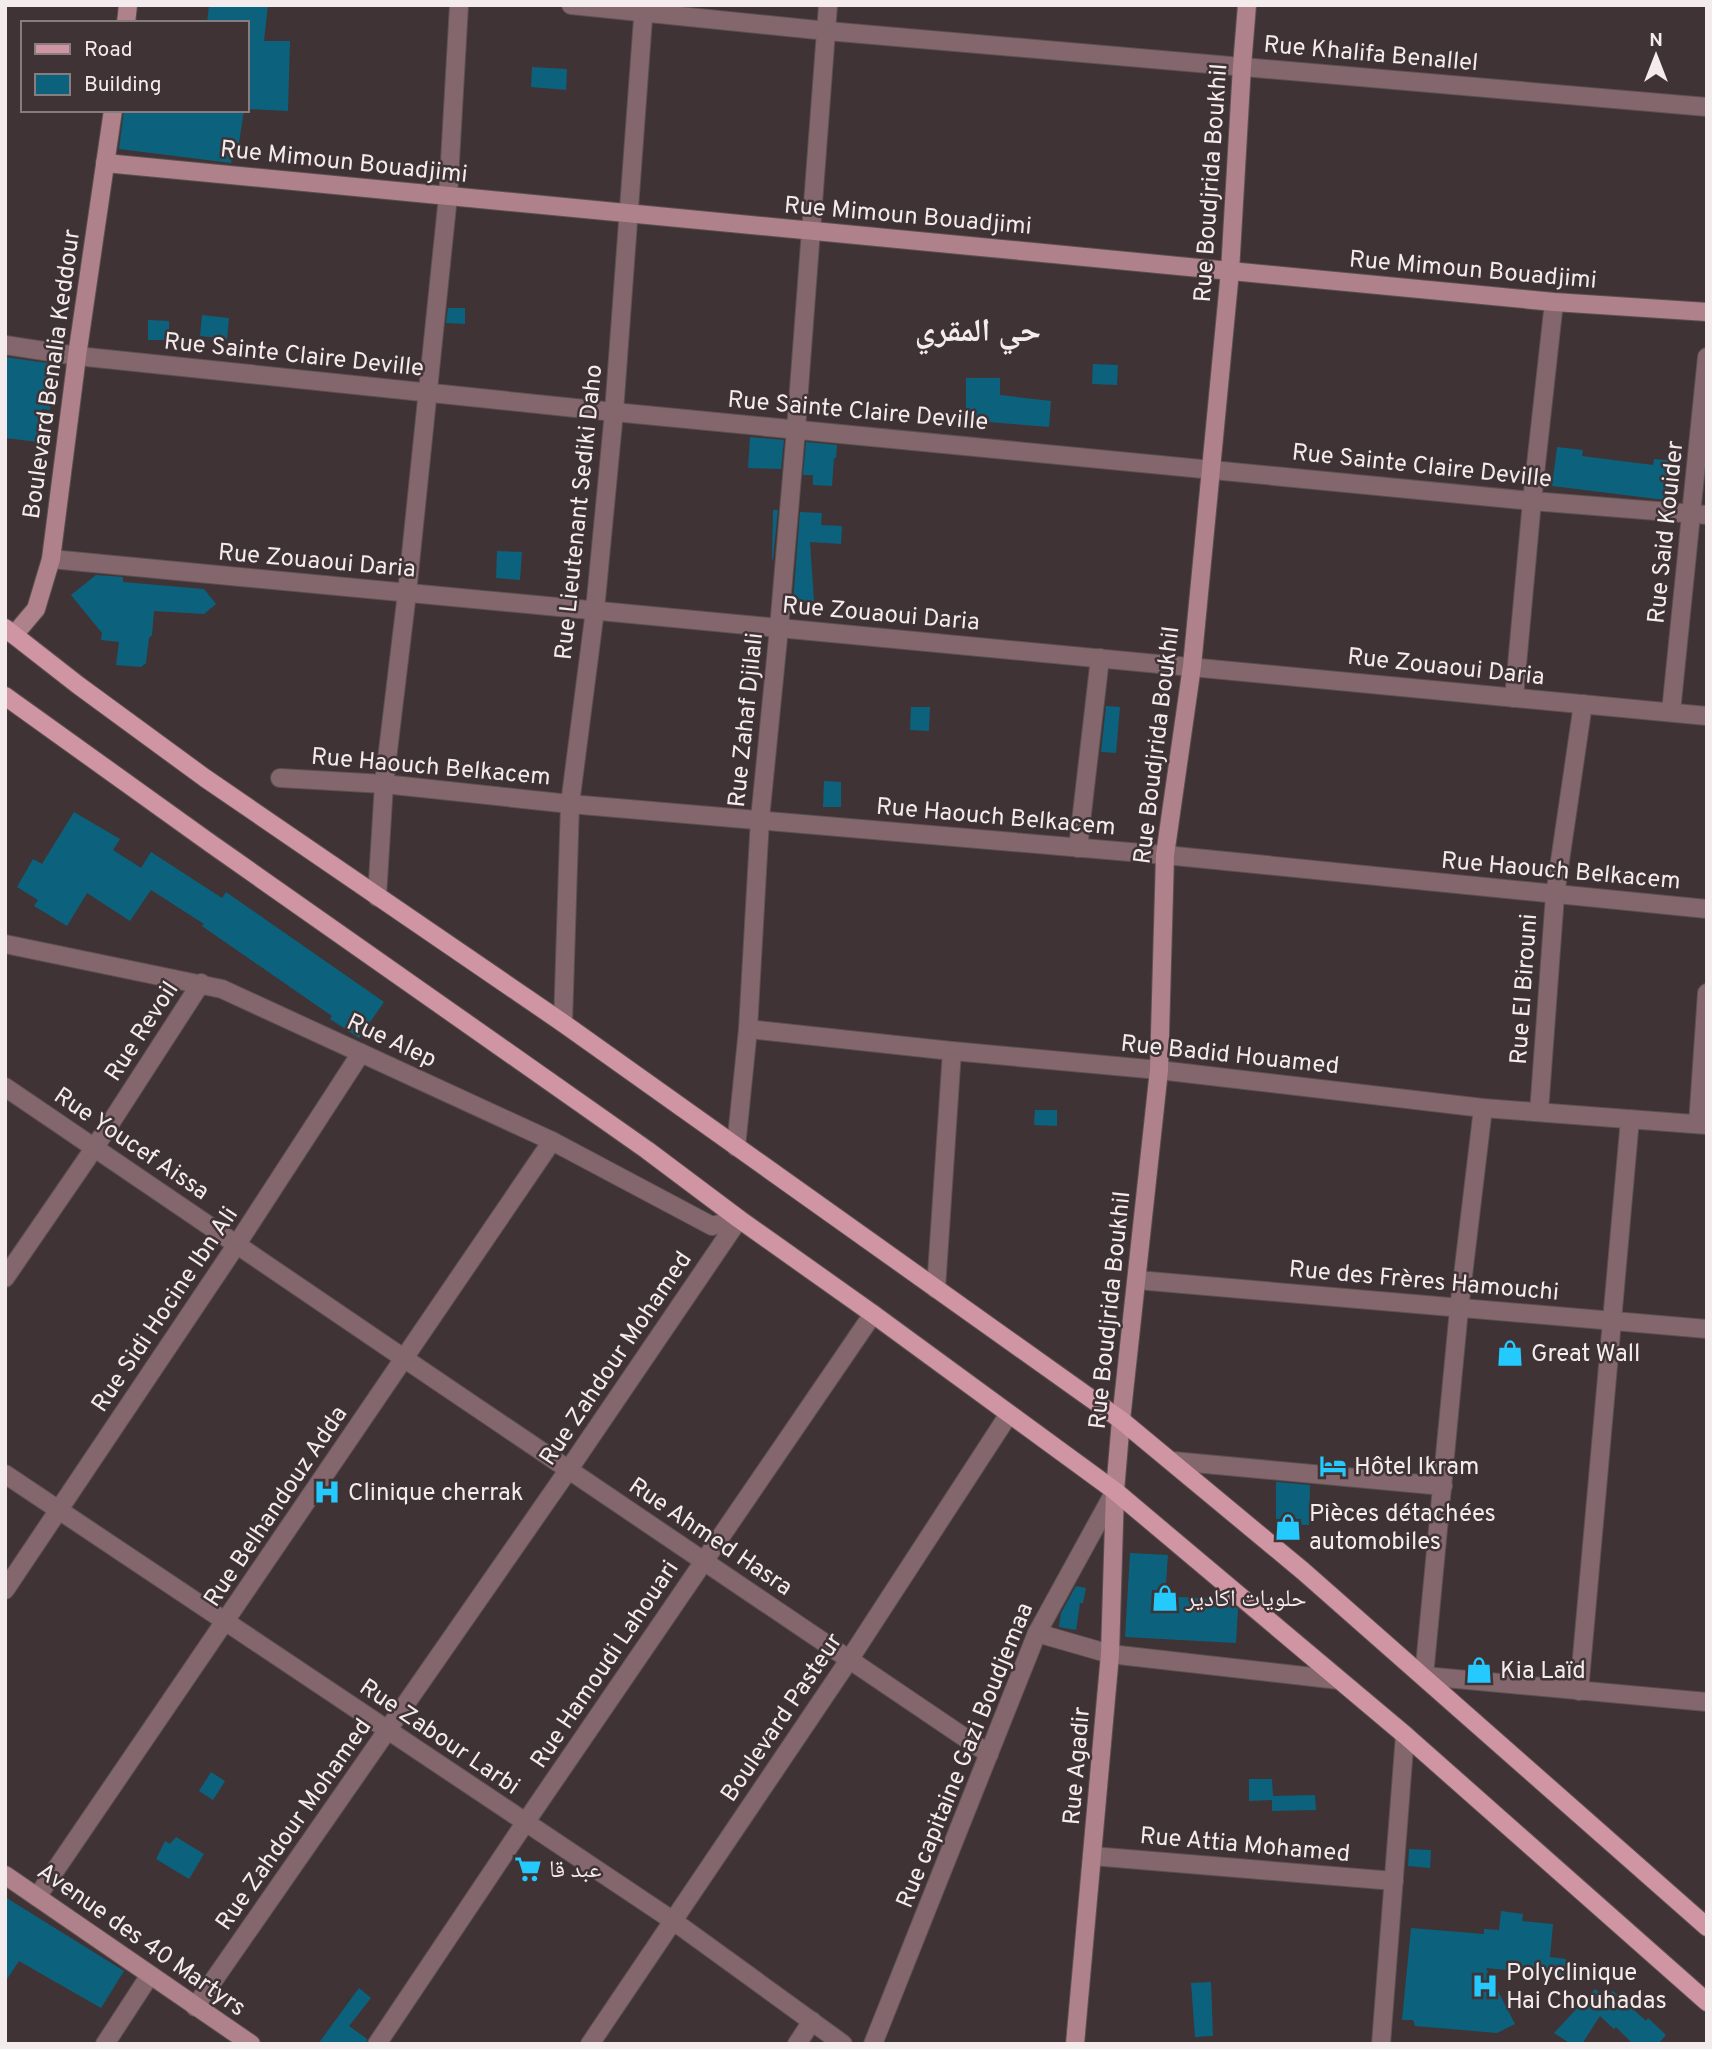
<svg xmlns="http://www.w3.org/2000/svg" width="1712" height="2049" viewBox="0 0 1712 2049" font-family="Overpass,'Noto Naskh Arabic',sans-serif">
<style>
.building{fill:#0c627d}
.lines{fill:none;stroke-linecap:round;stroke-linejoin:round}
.street-casing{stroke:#5c5052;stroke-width:20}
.secondary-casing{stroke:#5c5052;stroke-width:20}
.primary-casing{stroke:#5c5052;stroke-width:20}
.street{stroke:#84676d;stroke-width:18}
.secondary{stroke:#af818b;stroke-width:18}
.primary{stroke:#d095a2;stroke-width:18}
.labels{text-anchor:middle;stroke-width:5;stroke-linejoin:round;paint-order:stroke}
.street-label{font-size:24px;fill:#f4ebed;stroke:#3f3335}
.poi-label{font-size:24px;fill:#f4ebed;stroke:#3f3335;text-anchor:start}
.district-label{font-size:32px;font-weight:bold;fill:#f4ebed;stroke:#3f3335}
</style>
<rect width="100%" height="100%" fill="#3f3335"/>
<g class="building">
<polygon points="209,5 268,5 264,41 290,41 288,111 247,109 247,23 207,23"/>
<polygon points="532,67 567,69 566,90 531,87"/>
<polygon points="124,110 244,110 239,143 234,143 231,163 119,149"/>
<polygon points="448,308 465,308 465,324 446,323"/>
<polygon points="202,315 229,318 227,339 200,336"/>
<polygon points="148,320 169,321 169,340 148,340"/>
<polygon points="5,357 54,364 50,410 42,409 39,442 5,438"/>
<polygon points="1093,364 1118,365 1117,385 1092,384"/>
<polygon points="966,378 1000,378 1000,395 1051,401 1049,427 966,420"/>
<polygon points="750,437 784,440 781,469 748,468"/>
<polygon points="806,442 837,445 836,458 834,458 832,486 813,485 813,475 803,475"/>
<polygon points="1557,447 1583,450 1582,456 1653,465 1654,459 1677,461 1673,501 1552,486"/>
<polygon points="773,510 778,510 773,559 772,560"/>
<polygon points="800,512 822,513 821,525 842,526 841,544 810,542 814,601 793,602"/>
<polygon points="497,551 522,552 520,580 496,578"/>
<polygon points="96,575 123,577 123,582 204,589 216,604 204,614 154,611 152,635 149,638 146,663 141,667 116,665 119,642 101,640 102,633 71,595"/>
<polygon points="1106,706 1120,707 1116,753 1101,752"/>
<polygon points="911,707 930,707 929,731 910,730"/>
<polygon points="824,781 841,782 841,807 823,807"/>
<polygon points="74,812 120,839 113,850 141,868 151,852 222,898 226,892 384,1002 359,1038 330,1019 332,1016 202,926 204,924 151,890 130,921 87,893 67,926 34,906 38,900 17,887 33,859 42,864"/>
<polygon points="1035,1110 1057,1110 1057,1126 1034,1125"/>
<polygon points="1276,1482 1310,1485 1309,1525 1276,1524"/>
<polygon points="1130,1553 1168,1555 1165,1596 1227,1600 1238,1609 1236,1643 1125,1637"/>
<polygon points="1076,1586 1086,1588 1083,1603 1080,1603 1076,1630 1059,1627 1061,1613"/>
<polygon points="211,1772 225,1781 213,1800 199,1791"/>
<polygon points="1249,1779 1272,1779 1273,1796 1315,1795 1316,1810 1272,1811 1272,1800 1249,1801"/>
<polygon points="176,1837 204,1854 189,1879 156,1859 165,1841 170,1844"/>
<polygon points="1409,1849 1431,1850 1430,1868 1408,1866"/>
<polygon points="5,1897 124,1971 101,2008 19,1961 5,1982"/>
<polygon points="1501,1911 1523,1914 1522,1921 1553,1924 1550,1957 1566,1959 1564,1976 1486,1968 1515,2024 1497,2033 1415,2026 1413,2020 1402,2020 1411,1928 1484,1934 1484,1929 1499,1930"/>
<polygon points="1211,1982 1213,2036 1195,2037 1191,1983"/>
<polygon points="359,1988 371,1998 349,2026 367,2039 366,2044 318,2044"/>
<polygon points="1595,1989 1605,1998 1613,1991 1646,2021 1648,2018 1666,2035 1658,2044 1633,2044 1616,2027 1614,2029 1600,2016 1582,2044 1571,2044 1554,2033"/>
</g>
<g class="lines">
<defs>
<g id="street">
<polyline points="571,5 827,31 1707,107"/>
<polyline points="5,345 77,356 614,412 1532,501 1707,515"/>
<polyline points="51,559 1707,716"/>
<polyline points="1514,698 1532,501 1554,302"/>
<polyline points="1671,712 1707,357"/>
<polyline points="280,778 384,784 570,804 1165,855 1707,909"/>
<polyline points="1078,848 1100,658"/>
<polyline points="377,897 384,784 407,593 448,196 459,5"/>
<polyline points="5,944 222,989 552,1141 712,1226 739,1219"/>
<polyline points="563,1023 570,804 595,610 614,412 644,5"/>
<polyline points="748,1029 952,1051 1159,1070 1483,1108 1707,1125"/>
<polyline points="5,1087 405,1359 989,1754"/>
<polyline points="1483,1108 1459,1309 1424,1676 1707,1702"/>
<polyline points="1539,1112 1555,895 1583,704"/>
<polyline points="1698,1124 1707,993"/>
<polyline points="736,1147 748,1029 760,819 779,628 796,429 828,5"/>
<polyline points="5,1278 95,1147 201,983"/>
<polyline points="1137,1280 1707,1329"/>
<polyline points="936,1289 952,1051"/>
<polyline points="1173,1461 1443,1486"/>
<polyline points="5,1474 672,1920 843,2044"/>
<polyline points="5,1590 237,1244 361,1053"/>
<polyline points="1037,1633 1110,1654 1339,1680"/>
<polyline points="1579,1691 1630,1119"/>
<polyline points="1092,1856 1394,1881"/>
<polyline points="37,1897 552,1141"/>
<polyline points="195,2007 569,1469 739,1219"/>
<polyline points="105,2044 150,1975"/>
<polyline points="377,2044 525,1823 873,1314"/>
<polyline points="590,2044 849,1660 1009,1414"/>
<polyline points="797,2044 812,2021"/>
<polyline points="873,2044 1037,1633 1115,1491"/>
<polyline points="1381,2044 1405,1735"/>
</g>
<g id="secondary">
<polyline points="126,23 128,5"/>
<polyline points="105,163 1554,302 1707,312"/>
<polyline points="14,635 36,609 51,559 77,356 113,110"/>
<polyline points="5,1875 251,2044"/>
<polyline points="1075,2044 1110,1654 1115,1491 1121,1420 1159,1070 1165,855 1192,666 1211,469 1230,271 1242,66 1247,5"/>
</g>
<g id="primary">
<polyline points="5,628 78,685 205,778 563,1023 1121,1420 1303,1571 1707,1927"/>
<polyline points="5,696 210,843 647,1150 739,1219 873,1314 1115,1491 1405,1735 1707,2002"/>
</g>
</defs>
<use href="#street" class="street-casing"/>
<use href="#secondary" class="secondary-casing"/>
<use href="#primary" class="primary-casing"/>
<use href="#street" class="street"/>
<use href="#secondary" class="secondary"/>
<use href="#primary" class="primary"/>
</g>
<defs>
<symbol id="shop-bare" viewBox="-9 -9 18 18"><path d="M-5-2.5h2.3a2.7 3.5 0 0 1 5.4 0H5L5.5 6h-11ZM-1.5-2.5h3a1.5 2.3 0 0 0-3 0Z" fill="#24c9fe" stroke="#3f3335" stroke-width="2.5" paint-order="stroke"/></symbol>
<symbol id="hotel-bare" viewBox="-9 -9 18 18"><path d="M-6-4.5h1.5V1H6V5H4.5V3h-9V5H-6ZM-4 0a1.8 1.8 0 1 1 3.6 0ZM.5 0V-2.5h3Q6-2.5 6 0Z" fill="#24c9fe" stroke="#3f3335" stroke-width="2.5" paint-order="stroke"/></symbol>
<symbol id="hospital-bare" viewBox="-9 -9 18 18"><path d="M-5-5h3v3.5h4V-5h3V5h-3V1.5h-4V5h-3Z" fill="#24c9fe" stroke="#3f3335" stroke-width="2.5" paint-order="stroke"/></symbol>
<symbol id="supermarket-bare" viewBox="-9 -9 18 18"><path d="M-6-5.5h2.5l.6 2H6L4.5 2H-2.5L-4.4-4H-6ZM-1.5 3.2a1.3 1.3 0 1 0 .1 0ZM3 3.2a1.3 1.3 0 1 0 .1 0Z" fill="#24c9fe" stroke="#3f3335" stroke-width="2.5" paint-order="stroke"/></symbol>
</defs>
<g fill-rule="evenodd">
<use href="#shop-bare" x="1491" y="1334" width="38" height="38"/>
<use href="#hotel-bare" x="1314" y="1447" width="38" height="38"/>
<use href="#hospital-bare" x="308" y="1473" width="38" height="38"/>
<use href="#shop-bare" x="1269" y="1508" width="38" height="38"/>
<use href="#shop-bare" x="1146" y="1579" width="38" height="38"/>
<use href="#shop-bare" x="1460" y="1651" width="38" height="38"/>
<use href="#supermarket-bare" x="509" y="1850" width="38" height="38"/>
<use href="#hospital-bare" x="1466" y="1967" width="38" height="38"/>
</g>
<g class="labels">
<g class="street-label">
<text transform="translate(1371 53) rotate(5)" y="8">Rue Khalifa Benallel</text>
<text transform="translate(344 161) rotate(6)" y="8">Rue Mimoun Bouadjimi</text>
<text transform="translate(1210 183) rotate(-86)" y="8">Rue Boudjrida Boukhil</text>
<text transform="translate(908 215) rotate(5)" y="8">Rue Mimoun Bouadjimi</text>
<text transform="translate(1473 269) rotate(5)" y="8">Rue Mimoun Bouadjimi</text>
<text transform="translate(294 354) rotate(6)" y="8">Rue Sainte Claire Deville</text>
<text transform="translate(51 374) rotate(-82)" y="8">Boulevard Benalia Keddour</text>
<text transform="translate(858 410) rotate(5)" y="8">Rue Sainte Claire Deville</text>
<text transform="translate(1422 465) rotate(6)" y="8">Rue Sainte Claire Deville</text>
<text transform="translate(578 512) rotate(-84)" y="8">Rue Lieutenant Sediki Daho</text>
<text transform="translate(1665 532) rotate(-84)" y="8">Rue Said Kouider</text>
<text transform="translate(317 560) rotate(5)" y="8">Rue Zouaoui Daria</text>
<text transform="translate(881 613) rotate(5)" y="8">Rue Zouaoui Daria</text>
<text transform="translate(1446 666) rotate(6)" y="8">Rue Zouaoui Daria</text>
<text transform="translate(745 720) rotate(-84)" y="8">Rue Zahaf Djilali</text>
<text transform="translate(1156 745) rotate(-83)" y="8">Rue Boudjrida Boukhil</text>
<text transform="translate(431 766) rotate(5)" y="8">Rue Haouch Belkacem</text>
<text transform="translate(996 816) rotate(5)" y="8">Rue Haouch Belkacem</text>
<text transform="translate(1561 870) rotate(5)" y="8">Rue Haouch Belkacem</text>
<text transform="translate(1523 989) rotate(-86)" y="8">Rue El Birouni</text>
<text transform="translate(141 1031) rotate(-57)" y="8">Rue Revoil</text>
<text transform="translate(392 1040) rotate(25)" y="8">Rue Alep</text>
<text transform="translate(1230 1054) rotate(6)" y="8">Rue Badid Houamed</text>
<text transform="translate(132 1143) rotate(34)" y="8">Rue Youcef Aissa</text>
<text transform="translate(1424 1280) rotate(5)" y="8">Rue des Frères Hamouchi</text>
<text transform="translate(164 1309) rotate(-56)" y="8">Rue Sidi Hocine Ibn Ali</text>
<text transform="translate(1109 1310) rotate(-84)" y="8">Rue Boudjrida Boukhil</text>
<text transform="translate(615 1358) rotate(-56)" y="8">Rue Zahdour Mohamed</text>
<text transform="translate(275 1506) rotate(-56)" y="8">Rue Belhandouz Adda</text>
<text transform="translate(711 1536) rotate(34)" y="8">Rue Ahmed Hasra</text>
<text transform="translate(604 1664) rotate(-56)" y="8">Rue Hamoudi Lahouari</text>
<text transform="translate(781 1717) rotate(-56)" y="8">Boulevard Pasteur</text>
<text transform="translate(440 1736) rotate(34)" y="8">Rue Zabour Larbi</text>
<text transform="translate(964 1755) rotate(-68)" y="8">Rue capitaine Gazi Boudjemaa</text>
<text transform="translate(1076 1766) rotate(-85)" y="8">Rue Agadir</text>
<text transform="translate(293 1824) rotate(-55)" y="8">Rue Zahdour Mohamed</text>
<text transform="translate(1245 1844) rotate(5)" y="8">Rue Attia Mohamed</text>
<text transform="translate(142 1939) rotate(35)" y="8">Avenue des 40 Martyrs</text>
</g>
<g class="poi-label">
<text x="1531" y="1361">Great Wall</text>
<text x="1354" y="1474">Hôtel Ikram</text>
<text x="348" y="1500">Clinique cherrak</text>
<text x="1309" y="1521">Pièces détachées<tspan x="1309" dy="28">automobiles</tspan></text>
<text x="1186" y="1606">حلويات اكادير</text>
<text x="1500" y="1678">Kia Laïd</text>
<text x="549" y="1877">عبد قا</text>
<text x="1506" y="1980">Polyclinique<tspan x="1506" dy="28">Hai Chouhadas</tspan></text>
</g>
<g class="district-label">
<text x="978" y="341">حي المقري</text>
</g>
</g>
<rect width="1712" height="2049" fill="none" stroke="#f4ebed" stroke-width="14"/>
<rect x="21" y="21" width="228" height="91" fill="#3f3335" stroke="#877d7f" stroke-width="2"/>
<rect x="35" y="44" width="35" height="10" fill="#d095a2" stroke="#877d7f" stroke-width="2"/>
<text x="84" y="56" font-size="21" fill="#f4ebed">Road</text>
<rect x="35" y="74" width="35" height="21" fill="#0c627d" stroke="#877d7f" stroke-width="2"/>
<text x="84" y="91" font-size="21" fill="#f4ebed">Building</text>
<g transform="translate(1656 56)" stroke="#3f3335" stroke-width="5" paint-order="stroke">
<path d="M0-5L12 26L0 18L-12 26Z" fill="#f4ebed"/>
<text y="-10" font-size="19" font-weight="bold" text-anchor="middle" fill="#f4ebed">N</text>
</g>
</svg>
